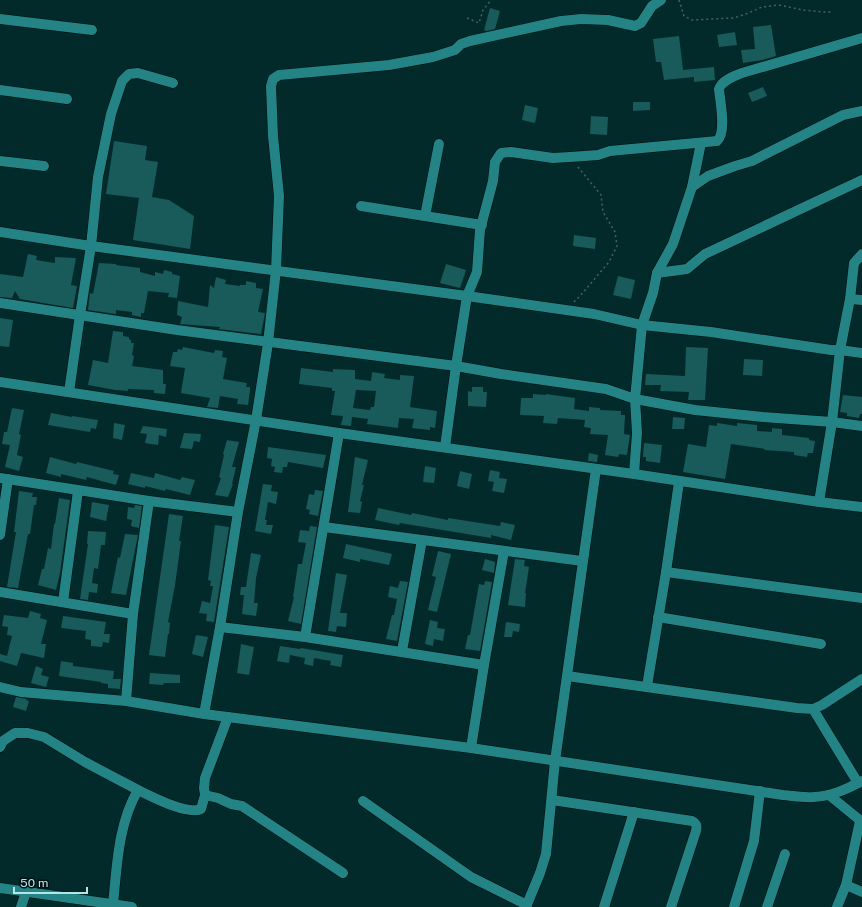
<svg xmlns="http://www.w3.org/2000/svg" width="862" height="907" viewBox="0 0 862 907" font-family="'Public Sans',sans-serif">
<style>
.building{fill:#195a5b;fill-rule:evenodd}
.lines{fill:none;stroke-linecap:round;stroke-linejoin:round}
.minor-casing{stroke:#031010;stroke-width:11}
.path{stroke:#3c6869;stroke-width:1.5;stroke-dasharray:2 3;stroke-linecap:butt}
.minor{stroke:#248384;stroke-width:10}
</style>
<rect width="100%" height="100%" fill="#022a2b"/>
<g class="building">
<polygon points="490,8 500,11 495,29 487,31 484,30"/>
<polygon points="771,25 776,56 762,60 743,63 741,50 755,49 753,27"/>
<polygon points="735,32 737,45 719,47 717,35"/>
<polygon points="679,36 683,70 714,67 715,80 694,82 694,77 664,80 661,62 656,62 653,39"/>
<polygon points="763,87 767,96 752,102 748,93"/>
<polygon points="633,102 650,102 650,110 633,111"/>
<polygon points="525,105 538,108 535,123 522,120"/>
<polygon points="591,116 608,117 607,135 590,134"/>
<polygon points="114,141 147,146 145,160 158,162 152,197 169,200 194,216 190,249 133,240 139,198 106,194"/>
<polygon points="574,235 596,238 595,249 573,246"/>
<polygon points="28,254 37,256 36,260 55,263 55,257 76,258 71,285 77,286 73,308 20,299 15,291 12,298 0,297 0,274 23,277"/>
<polygon points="99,263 116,264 116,265 140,268 140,272 155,276 155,272 163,274 164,270 172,272 172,274 180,276 177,298 168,297 169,293 148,291 144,313 141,313 141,317 132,315 132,312 116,310 116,314 88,310 90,293 93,294"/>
<polygon points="446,264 466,270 460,288 440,283"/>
<polygon points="618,276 635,280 631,299 613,295"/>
<polygon points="216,277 226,280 225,284 240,286 240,285 246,285 246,281 256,283 256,288 263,289 258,312 265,313 261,334 219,329 220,327 180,324 182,317 177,315 178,301 208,307 210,285 214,288"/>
<polygon points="0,318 13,320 9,347 0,346"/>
<polygon points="113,331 123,332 123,336 129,337 129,339 131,340 131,343 134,343 132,355 134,356 132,366 163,370 163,384 166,384 165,394 154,393 154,390 128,389 128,391 115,390 88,385 93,360 108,363"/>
<polygon points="183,347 214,353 215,350 223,351 222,357 227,358 223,379 247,383 246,387 250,387 250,390 248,405 237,404 238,399 220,396 218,408 207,407 210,398 181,393 185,368 170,366 173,352 177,352 178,349 182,350"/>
<polygon points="686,347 708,348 705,400 688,400 689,392 660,391 661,385 645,385 646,374 685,376"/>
<polygon points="744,359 763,360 762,376 743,375"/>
<path d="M301,368L333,372V369L355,370V379L371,381L372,372L385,374L384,378L400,380V375L414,376L410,407L437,411L435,428L430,427V430L412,428L414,419L399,418L398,428L367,424L368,419L352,417L351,426L341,425L343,416L331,415L335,391H332V388L299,384ZM356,390L376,391L374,407H371L370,410L353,408Z"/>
<polygon points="472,387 483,387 483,392 487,392 486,407 468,406 468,391 472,392"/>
<polygon points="533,394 546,395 546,394 575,398 574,409 589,411 589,407 600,408 600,410 621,411 621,415 625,415 624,434 630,435 627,455 619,454 618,457 605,455 608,435 590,434 591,428 584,427 585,420 558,418 557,424 543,423 544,416 520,415 521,398 533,398"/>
<polygon points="843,395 862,397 862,414 860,414 859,418 847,416 847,413 840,412"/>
<polygon points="12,408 24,410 19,434 21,435 17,455 23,457 19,471 5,467 10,445 2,444 4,432 7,432"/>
<polygon points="51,413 72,417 72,416 98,420 96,429 91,428 90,432 48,425"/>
<polygon points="673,417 685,418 684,429 672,429"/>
<polygon points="114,423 125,425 122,440 113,438"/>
<polygon points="717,423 737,426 737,423 757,425 757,431 772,432 772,428 782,429 782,435 809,438 809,440 815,441 813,453 808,453 807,457 794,455 794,452 764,450 765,449 731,444 725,479 683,472 688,444 706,447 709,425 717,426"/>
<polygon points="143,426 167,429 166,437 159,435 158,445 145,443 147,434 140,433"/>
<polygon points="184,433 201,434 200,442 194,441 192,449 180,448"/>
<polygon points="227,440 239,442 232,467 236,467 232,484 233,484 228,497 215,495 221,478 219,477 224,455 223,454"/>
<polygon points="644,443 662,445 660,463 646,461 646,457 643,457"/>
<polygon points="268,447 326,455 323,468 288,462 287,467 283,467 282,473 274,472 275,467 271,466 272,459 267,458"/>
<polygon points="589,453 598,455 597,462 588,461"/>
<polygon points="50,457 76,464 77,462 114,471 113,474 119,475 116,485 87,477 86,480 61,474 61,477 46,473"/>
<polygon points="355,457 368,460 362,485 364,485 360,501 362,502 360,513 348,512"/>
<polygon points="425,466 436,468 434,483 423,482"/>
<polygon points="490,470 500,472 499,478 507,479 504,493 492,491 494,482 488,481"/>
<polygon points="460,471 472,474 469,489 457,486"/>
<polygon points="131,473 154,478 155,473 180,480 182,477 195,480 190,495 166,489 165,491 145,486 145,488 128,484"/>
<polygon points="263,484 272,485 271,491 278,492 276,504 268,502 265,520 267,520 266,525 273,525 271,534 255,531"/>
<polygon points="315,490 323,491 318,516 309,514 310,510 306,509 309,494 314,495"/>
<polygon points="19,491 33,493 32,497 37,497 36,505 34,505 30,534 28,534 18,588 7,587 16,532 14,532"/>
<polygon points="59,498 70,500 60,573 56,590 38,585 42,569 44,569 48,548 51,549 54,524 55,524"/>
<polygon points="92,502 109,505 106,521 90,517"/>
<polygon points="135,505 142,506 139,528 131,526 132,520 127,519 128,507 134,508"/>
<polygon points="378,508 411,515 412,513 448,520 448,518 500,526 501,522 515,525 511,540 491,535 491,538 400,523 399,525 375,520"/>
<polygon points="169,514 183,516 179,541 181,541 175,585 168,622 170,623 169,634 168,634 165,657 149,655"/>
<polygon points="215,525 229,527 214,622 206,621 207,614 199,613 202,601 210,603 213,586 210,586 211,581 208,580"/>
<polygon points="310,526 317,527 301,624 288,621 294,597 293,597 298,564 302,564 306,543 298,542 300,530 309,531"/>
<polygon points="88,531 106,532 105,545 101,545 98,569 94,568 92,583 98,584 97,593 89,592 88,600 80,599 88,544 87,544"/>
<polygon points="125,534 138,535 126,595 111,593 118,557 120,558"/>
<polygon points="346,544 392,554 389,565 360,559 360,562 343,558"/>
<polygon points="438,551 451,554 437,612 428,610 436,577 432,576"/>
<polygon points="251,553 261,555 256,578 254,603 258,603 256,616 242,614 244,595 240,595 241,587 246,587"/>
<polygon points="485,559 495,562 494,573 482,570"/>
<polygon points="515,559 525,560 524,566 529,567 525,593 526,593 525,607 508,605"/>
<polygon points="336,573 347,575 340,613 347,613 346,627 337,626 336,632 328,631"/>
<polygon points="400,581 408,582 397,641 386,639 392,615 394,615 397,599 388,597 390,586 398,588"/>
<polygon points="485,581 492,582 480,651 465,649 468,635 470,635 479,584 484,585"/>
<polygon points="30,611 41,614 40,618 47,620 41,644 46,644 44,658 21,653 17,666 0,661 0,654 7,656 12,636 7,635 8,627 2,626 4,615 28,618"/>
<polygon points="63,616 106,622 104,634 110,634 109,643 103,642 102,647 91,646 91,640 85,639 86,631 61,628"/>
<polygon points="430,620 438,622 437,628 445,629 443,641 434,639 433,646 425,644"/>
<polygon points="506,622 520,624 519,632 513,631 512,637 504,637"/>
<polygon points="196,635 208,637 203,657 192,654"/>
<polygon points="241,644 254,647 249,675 237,673"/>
<polygon points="280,646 300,649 301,648 343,655 341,667 330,665 331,661 314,658 313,666 304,664 305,658 290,655 289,663 277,661"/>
<polygon points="61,661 73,663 73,666 114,671 113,679 121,679 120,689 108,688 108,684 101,683 101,682 59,676"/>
<polygon points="36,666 43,669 41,675 49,677 46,687 31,683"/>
<polygon points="150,673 180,675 180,683 164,683 163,685 149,684"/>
<polygon points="16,697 26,699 26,700 29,701 26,711 13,707"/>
</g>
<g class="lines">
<defs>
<g id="minor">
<path d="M661,0L652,6L641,23L635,26L608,20L581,19L561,21L470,41L461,44L455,50L433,57L389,65L279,75L273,79L271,86L273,136L279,196L276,270L268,343L256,420L238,512L220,627L204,714L471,748L783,795C793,796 804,798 814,797C832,796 847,789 862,781"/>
<polyline points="0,19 92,30"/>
<polyline points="0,90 67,99"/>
<polyline points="0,161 44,166"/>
<polyline points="692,187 701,143"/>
<polyline points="361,206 482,225"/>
<polyline points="425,216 439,144"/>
<polyline points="0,232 91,246 467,296 594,314 642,325 711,332 831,350 840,350 862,353"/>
<polyline points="657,273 687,269 705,254 862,180"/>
<polyline points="850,299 862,300"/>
<polyline points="0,303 177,330 456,366 501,374 606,389 635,399 695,410 763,417 832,422 862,426"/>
<polyline points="0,382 339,433 634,474 819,502 862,507"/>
<polyline points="69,392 80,315 91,246 98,177 111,114 122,81 129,74 138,73 173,83"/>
<path d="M445,447L456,366L467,296L477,272L480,230L493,181L495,162L501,153L511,152L553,158L570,157L598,155L610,151L717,141C727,133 720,101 719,89C722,80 734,76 742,73L862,38"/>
<polyline points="634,474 637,433 635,399 642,325 653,293 657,273 673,244 692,187 708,176 735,166 752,161 843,115 862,111"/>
<polyline points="0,478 149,501 238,512"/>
<polyline points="819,502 832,422 840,350 850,299 854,263 862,254"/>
<polyline points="324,527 582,561"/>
<polyline points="0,535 8,479"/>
<polyline points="666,572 862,598"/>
<polyline points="0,592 133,614"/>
<polyline points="63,602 78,491"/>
<polyline points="658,617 821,644"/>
<polyline points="220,627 305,637 484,665"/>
<polyline points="305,637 339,433"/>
<polyline points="402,651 422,540"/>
<polyline points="567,676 797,708 813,709 858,783"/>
<polyline points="647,686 666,572 679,482"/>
<polyline points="0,687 21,692 126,701 204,714"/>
<polyline points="126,701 133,614 149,501"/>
<polyline points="813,709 822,705 862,679"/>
<path d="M0,747L3,741L15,733H28L44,737L85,762L138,790C118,824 117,866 113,904"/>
<polyline points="471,748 484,665 504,551"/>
<path d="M138,790C153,797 186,815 201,809L205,795L204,788L205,778L228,717"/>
<polyline points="205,795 218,798 231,804 242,806 343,873"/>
<polyline points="829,795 862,822"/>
<path d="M552,800L692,821C697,824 697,826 696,831L671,907"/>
<polyline points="363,801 471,877 527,905"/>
<polyline points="846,885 862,892"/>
<polyline points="0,888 132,907"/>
<polyline points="21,907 26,892"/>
<polyline points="526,907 540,873 546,854 555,761 596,469"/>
<polyline points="604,907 634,812"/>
<polyline points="734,907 754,841 760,791"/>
<polyline points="767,907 785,854"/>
<polyline points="837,907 846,885 860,821"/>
</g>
</defs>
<use href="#minor" class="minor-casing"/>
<g class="path">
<polyline points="679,0 684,16 692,20 734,18 746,14 762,7 779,5 803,10 823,12 833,12"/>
<polyline points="467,18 479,23 483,10 491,0"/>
<polyline points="574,302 580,296 609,262 617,246 615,232 603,212 601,195 578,167"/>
</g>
<use href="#minor" class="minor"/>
</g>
<path d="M14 887v6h73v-6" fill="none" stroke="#b3e7e7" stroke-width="2"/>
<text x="20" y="887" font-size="12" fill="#b3e7e7" stroke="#001112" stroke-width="3" paint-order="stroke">50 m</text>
</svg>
